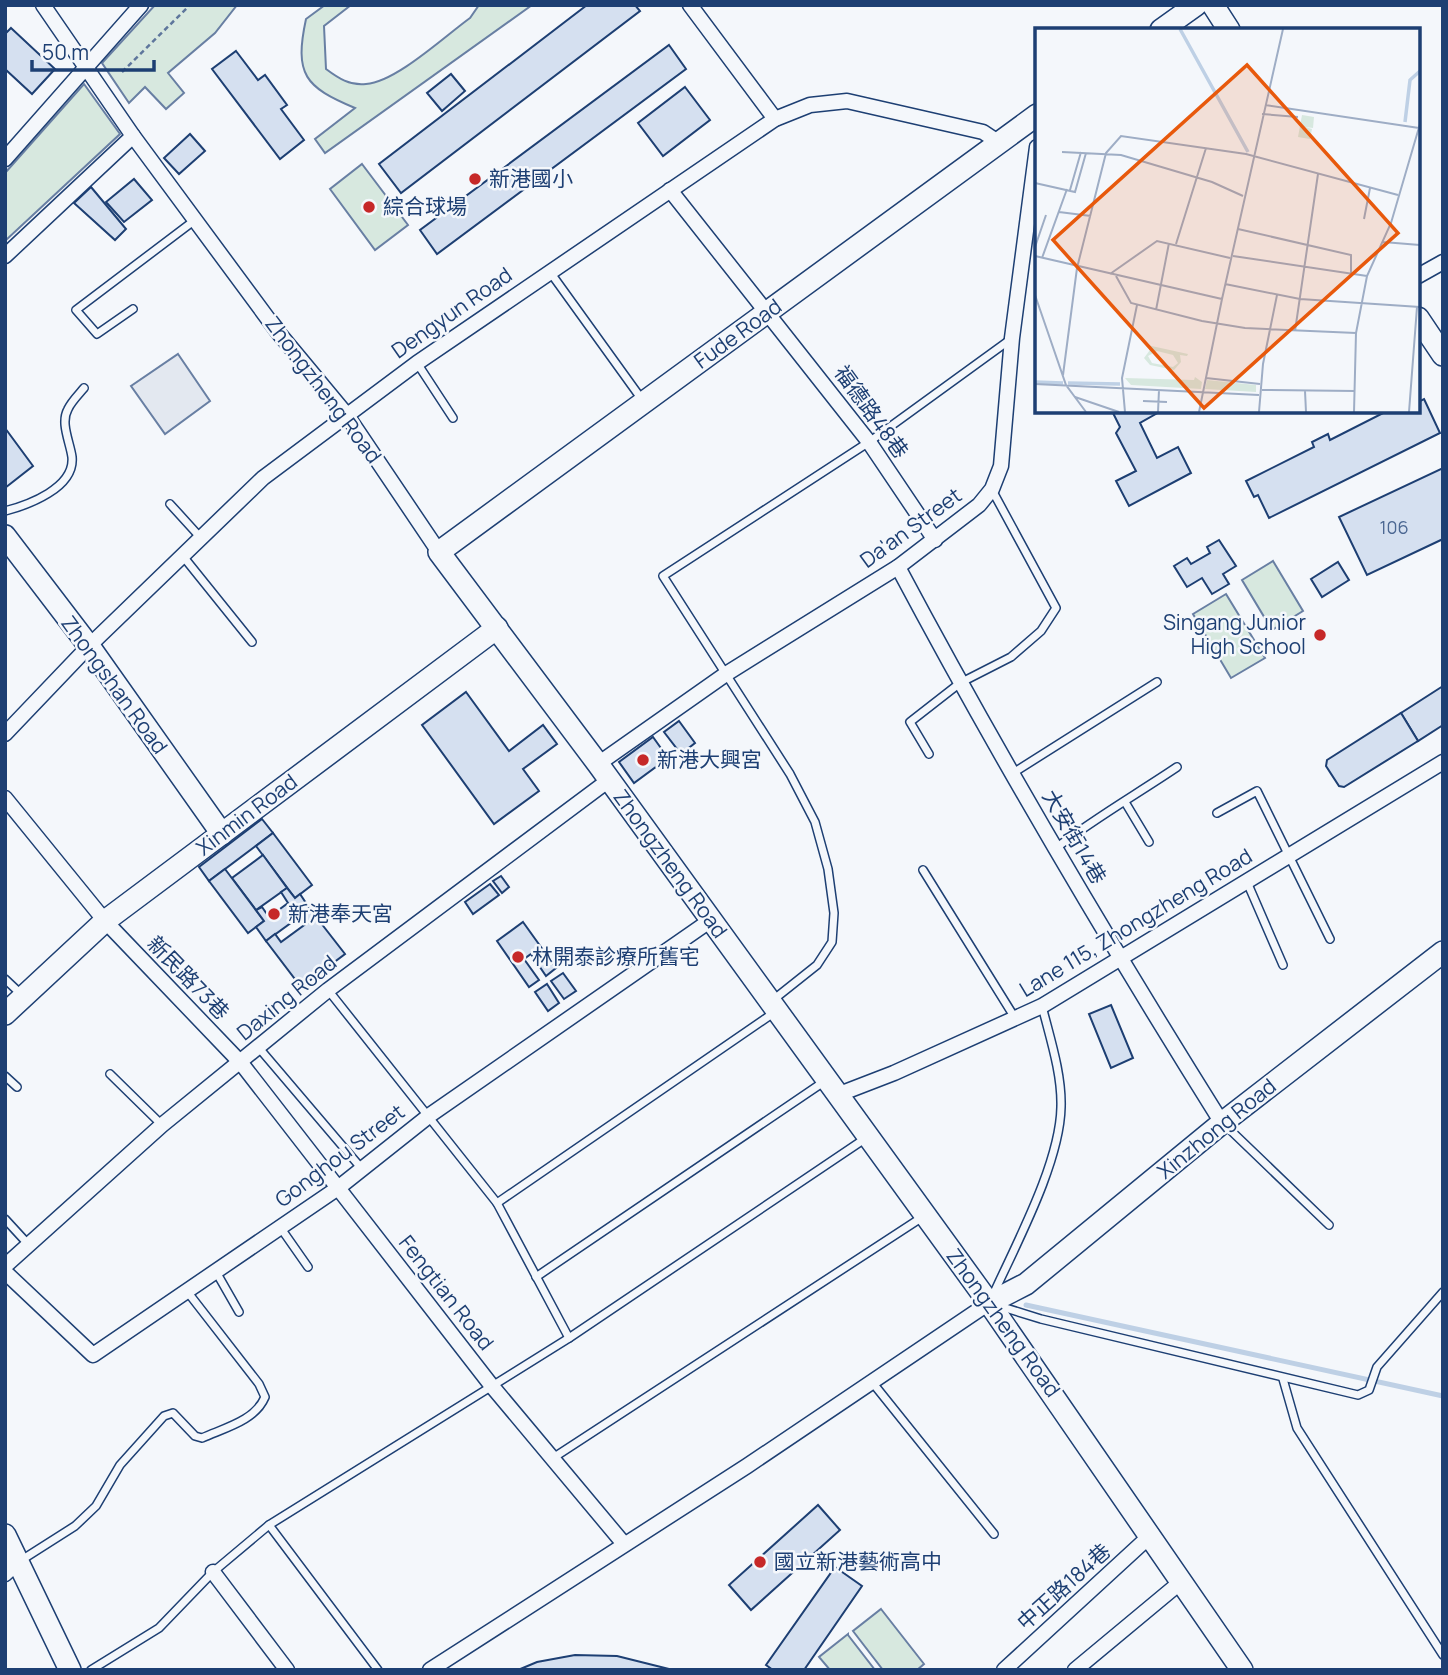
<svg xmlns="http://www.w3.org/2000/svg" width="1448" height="1675" viewBox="0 0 1448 1675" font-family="Manrope,'Noto Sans TC',sans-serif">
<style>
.green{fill:#d7e8df;stroke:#687fa3;stroke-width:2}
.parking{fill:#e3e8f0;stroke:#687fa3;stroke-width:2}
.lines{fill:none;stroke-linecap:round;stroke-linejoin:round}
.stream{stroke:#bed0e5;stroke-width:5}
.building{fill:#d5e0f0;stroke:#1d3f73;stroke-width:2}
.lane-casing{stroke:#1d3f73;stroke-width:10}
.street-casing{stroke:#1d3f73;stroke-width:17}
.secondary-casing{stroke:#1d3f73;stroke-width:24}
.path{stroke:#5e769c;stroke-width:2.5;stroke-dasharray:5 3.5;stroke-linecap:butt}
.lane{stroke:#f4f7fb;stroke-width:7}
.street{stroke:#f4f7fb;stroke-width:14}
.secondary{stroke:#f4f7fb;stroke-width:21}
.poi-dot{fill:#c62828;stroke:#f4f7fb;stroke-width:2.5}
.labels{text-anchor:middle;stroke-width:5;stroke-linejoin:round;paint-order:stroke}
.number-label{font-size:18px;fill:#4b6792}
.poi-label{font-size:21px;fill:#1d3f73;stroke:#f4f7fb;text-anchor:start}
.street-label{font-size:21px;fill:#1d3f73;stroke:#f4f7fb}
.inset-river{fill:none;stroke:#bed0e5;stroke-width:3.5}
.inset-road{fill:none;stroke:#9eadc5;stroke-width:2}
.view{fill:#e8590c;fill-opacity:0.15;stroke:#e8590c;stroke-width:3.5}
.inset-edge{fill:none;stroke:#1d3f73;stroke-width:3.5}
</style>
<rect width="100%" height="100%" fill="#f4f7fb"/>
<g class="green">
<polygon points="155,5 237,5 215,33 168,73 184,93 166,109 145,87 129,103 102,63"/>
<path d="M325,5H351L324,26L326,69C338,78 350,86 366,84C396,82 445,36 470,18L479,5H532L325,153L315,139L355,108C305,87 294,75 306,19Z"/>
<polygon points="84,84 120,134 5,241 5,173"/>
<polygon points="362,164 408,225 375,250 330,189"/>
<polygon points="1273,561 1303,611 1272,630 1242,580"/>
<polygon points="1226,594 1265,658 1231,678 1193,614"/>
<polygon points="881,1609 924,1664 917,1670 883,1670 853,1631"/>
<polygon points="848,1634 848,1635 875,1670 830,1670 819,1657"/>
</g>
<polygon class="parking" points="178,354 210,401 165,434 131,386"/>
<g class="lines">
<polyline class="stream" points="1026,1305 1443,1396"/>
</g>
<g class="building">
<polygon points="587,5 635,5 640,11 401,193 379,164"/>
<polygon points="11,28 55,69 32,94 5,69 5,34"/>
<polygon points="669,45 686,69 437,254 420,230"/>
<polygon points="236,51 258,80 265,75 287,105 281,109 304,140 280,159 212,69"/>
<polygon points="451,74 465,91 442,111 427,93"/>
<polygon points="685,87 710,120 663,156 638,123"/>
<polygon points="190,134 205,151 179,174 164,158"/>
<polygon points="134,179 152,200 124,222 106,202"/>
<polygon points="91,187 126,229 115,240 74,203"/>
<polygon points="1424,399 1440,433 1269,518 1258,495 1254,497 1246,481 1314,447 1312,442 1328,434 1330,440 1387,411 1418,411 1418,402"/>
<polygon points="1112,411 1161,411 1140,423 1157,458 1178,447 1191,473 1129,506 1116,481 1136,471 1116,433 1120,427"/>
<polygon points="5,428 33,466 5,488"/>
<polygon points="1443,468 1443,539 1367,575 1339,517"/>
<polygon points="1219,540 1236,566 1223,574 1229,584 1212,594 1202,578 1187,587 1174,566 1187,558 1191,564 1210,553 1207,547"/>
<polygon points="1338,562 1349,580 1322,597 1311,579"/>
<polygon points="1443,686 1443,725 1418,741 1401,713"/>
<polygon points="466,692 509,751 543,725 557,744 523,769 539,791 494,824 422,725"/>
<polygon points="1401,713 1418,741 1344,787 1339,786 1326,766 1327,760"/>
<polygon points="679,721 695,743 681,754 664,732"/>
<polygon points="653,737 668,758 634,783 619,762"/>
<polygon points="262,819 273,833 209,881 199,867"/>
<polygon points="273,833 312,885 295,898 256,846"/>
<polygon points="263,855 287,888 256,910 232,878"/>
<polygon points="225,869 264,921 248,933 209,881"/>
<polygon points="501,876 509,887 502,893 493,881"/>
<polygon points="490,884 499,895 473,914 465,902"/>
<polygon points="287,888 295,898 300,894 310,909 266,941 256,927 264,921 256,910 262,907 269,917 288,903 281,892"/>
<polygon points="310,909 345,954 301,987 266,941 275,934 281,942 307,923 301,915"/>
<polygon points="523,922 556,968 546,976 531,954 524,959 539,980 529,987 497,941"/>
<polygon points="563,973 576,991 564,999 551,981"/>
<polygon points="547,984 559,1003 548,1011 535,992"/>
<polygon points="1111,1005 1133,1058 1111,1068 1089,1014"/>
<polygon points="818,1505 840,1530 751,1610 729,1585"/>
<polygon points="835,1567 862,1586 804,1670 773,1670 766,1665"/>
<polygon points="575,1655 617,1656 673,1670 518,1670 537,1662"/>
</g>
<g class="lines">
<defs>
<g id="lane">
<polyline points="550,272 643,401"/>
<polyline points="133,309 97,334 76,310 195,220"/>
<polyline points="417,363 453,418"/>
<polyline points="170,504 200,537"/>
<path d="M5,511C28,505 75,488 72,457C70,442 60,423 68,409C71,402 79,394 84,388"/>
<polyline points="182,555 252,642"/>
<polyline points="929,754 910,722 960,683 1011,657 1041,631 1056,608 992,490"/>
<polyline points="1013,773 1157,682"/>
<polyline points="1125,802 1149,842"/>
<polyline points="1217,813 1257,791 1330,939"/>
<path d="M1056,848C1095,818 1137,794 1177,767"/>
<polyline points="923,870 1015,1018"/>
<polyline points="1247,882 1283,965"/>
<polyline points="5,979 22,995"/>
<polyline points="328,990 497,1203 569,1338"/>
<polyline points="773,1000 817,965 832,942 834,913 828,869 815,822 790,774 663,576 869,442 1011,339"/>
<polyline points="259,1048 362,1169"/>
<polyline points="110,1074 162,1125"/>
<polyline points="5,1076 17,1087"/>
<polyline points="1224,1124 1329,1225"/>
<polyline points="497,1203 775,1012"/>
<polyline points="5,1219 28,1244"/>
<polyline points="280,1227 308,1267"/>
<polyline points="215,1270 239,1312"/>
<polyline points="536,1277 825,1081"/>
<path d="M993,1295C1016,1244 1060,1163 1061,1107C1062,1074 1050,1038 1042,1006"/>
<polyline points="996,1305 1041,1319 1358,1395 1369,1390 1377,1367 1443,1292"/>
<polyline points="1283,1379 1297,1428 1443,1655"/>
<polyline points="872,1382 994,1534"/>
<polyline points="553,1458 924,1216"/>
<polyline points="269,1525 378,1670"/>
<path d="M20,1561L75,1526L96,1506L120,1465L164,1416L173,1413L195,1436L202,1438C224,1428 255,1421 265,1397L259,1384L186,1290"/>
<polyline points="91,1670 159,1628 213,1572 269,1525 569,1338 866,1138"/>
</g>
<g id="street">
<polyline points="43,5 133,136 277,331 346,414 439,552"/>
<polyline points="690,5 775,119"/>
<polyline points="5,159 141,5"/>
<polyline points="670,190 869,442 935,540"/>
<polyline points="5,256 133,136"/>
<polyline points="1418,276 1443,262"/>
<path d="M898,567C999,757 1108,941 1222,1123"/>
<polyline points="5,734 89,646 263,478 417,363 775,119 810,105 847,101 983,132 1001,144"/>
<polyline points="598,764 726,674 898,567 979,505 992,489 1001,466 1012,338 1037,147"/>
<polyline points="5,798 105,921 241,1063 491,1385 624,1544"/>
<polyline points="837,1095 894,1073 1042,1006 1443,762"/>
<polyline points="5,1266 162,1125 328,990 609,780"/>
<polyline points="5,1272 93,1355 338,1188 430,1115 711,920"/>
<polyline points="213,1572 287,1670"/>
<polyline points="5,1574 17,1563"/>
<polyline points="430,1670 747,1466 989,1303"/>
<polyline points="1004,1670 1152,1534"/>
<polyline points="1075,1670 1182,1581"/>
</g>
<g id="secondary">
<polyline points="1213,5 1229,30"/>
<polyline points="1161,30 1196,5"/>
<polyline points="1037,115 439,552 598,764 989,1303 1242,1670"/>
<polyline points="1418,318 1443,355"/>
<polyline points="5,536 89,646 222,834"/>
<polyline points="5,1014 105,921 497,628"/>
<polyline points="989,1303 1026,1284 1222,1123 1443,952"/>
<polyline points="5,1535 70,1670"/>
</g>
</defs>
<use href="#lane" class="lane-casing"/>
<use href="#street" class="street-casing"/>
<use href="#secondary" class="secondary-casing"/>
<polyline class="path" points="122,72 190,5"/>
<use href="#lane" class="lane"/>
<use href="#street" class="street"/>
<use href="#secondary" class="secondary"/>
</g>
<g class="poi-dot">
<circle cx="475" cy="179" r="7"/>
<circle cx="369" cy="207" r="7"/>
<circle cx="1320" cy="635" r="7"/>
<circle cx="643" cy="760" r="7"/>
<circle cx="274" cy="914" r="7"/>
<circle cx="518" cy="957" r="7"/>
<circle cx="760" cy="1562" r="7"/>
</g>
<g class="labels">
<g class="number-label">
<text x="1394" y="534">106</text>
</g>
<g class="poi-label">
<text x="489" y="186">新港國小</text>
<text x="383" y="214">綜合球場</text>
<text x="1306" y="630" text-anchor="end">Singang Junior<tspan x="1306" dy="24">High School</tspan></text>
<text x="657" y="767">新港大興宮</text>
<text x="288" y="921">新港奉天宮</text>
<text x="532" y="964">林開泰診療所舊宅</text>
<text x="774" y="1569">國立新港藝術高中</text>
</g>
<g class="street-label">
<text transform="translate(452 313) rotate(-35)" y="7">Dengyun Road</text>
<text transform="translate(738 334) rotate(-36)" y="7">Fude Road</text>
<text transform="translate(323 390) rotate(53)" y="7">Zhongzheng Road</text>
<text transform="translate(871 412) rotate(54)" y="7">福德路48巷</text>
<text transform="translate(911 528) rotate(-36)" y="7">Da'an Street</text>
<text transform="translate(114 685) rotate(54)" y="7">Zhongshan Road</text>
<text transform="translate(247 815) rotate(-37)" y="7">Xinmin Road</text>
<text transform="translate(1074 837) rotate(60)" y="7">大安街14巷</text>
<text transform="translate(670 864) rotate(54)" y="7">Zhongzheng Road</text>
<text transform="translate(1136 923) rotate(-31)" y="7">Lane 115, Zhongzheng Road</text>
<text transform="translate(188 978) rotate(46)" y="7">新民路73巷</text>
<text transform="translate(287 998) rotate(-39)" y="7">Daxing Road</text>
<text transform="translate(1217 1129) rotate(-39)" y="7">Xinzhong Road</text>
<text transform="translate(340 1156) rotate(-37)" y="7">Gonghou Street</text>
<text transform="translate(446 1293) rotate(52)" y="7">Fengtian Road</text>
<text transform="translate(1003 1323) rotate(54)" y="7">Zhongzheng Road</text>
<text transform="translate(1064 1587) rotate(-42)" y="7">中正路184巷</text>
</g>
</g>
<g transform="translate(1035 28)">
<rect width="385" height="385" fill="#f4f7fb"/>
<path d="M267,87L279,89L278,100L270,99L277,101L275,111L263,109ZM112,317L153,326L152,328L145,327L146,334L139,342L115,337L109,330L115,322ZM122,323L138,327L143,335L138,339L117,335L113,328ZM160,349L167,354L166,361L96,357L90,350L159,352ZM172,352L221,357V364L170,361Z" fill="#d7e8df" fill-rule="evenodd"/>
<path class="inset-river" d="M145,1L213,124M370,94L375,52L385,43M0,354L28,355M33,355L85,356"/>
<path class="inset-road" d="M230,77L384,100M227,86L263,89M27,124L86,127L177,154L208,168M0,155L40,164L51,125M35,162L46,124M24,184L56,188M329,191L335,160M203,201L316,227V247M348,214L385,217M141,216L171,120M0,219L11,187M0,228L187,271L248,1M198,228L332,248M7,230L32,161M75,246L122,213L195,230M81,248L96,275L167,293L210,300L321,305M190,256L265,271L385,279M0,267L31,357L51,384M121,282L134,215M260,303L283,146M28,347L42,240L71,125L86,108L211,126L363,167M171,350L225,356M0,356L224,367M227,362L320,363M270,363L271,384M40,369L84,384M108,373L132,374M90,384L87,350L102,277M123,384L124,362M164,384L187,271M224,384L228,336L242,267M319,384L321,305L332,248L356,195L385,96M374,384L382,279"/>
<path class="view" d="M212,37L363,205L169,380L18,212Z"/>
<rect width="385" height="385" class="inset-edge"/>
</g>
<rect width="1448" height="1675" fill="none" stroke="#1d3f73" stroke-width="14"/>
<path d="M32 60v10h122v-10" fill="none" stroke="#1d3f73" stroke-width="3.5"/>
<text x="42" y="60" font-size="21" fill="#1d3f73" stroke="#f4f7fb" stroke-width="5" paint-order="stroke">50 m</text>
</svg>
